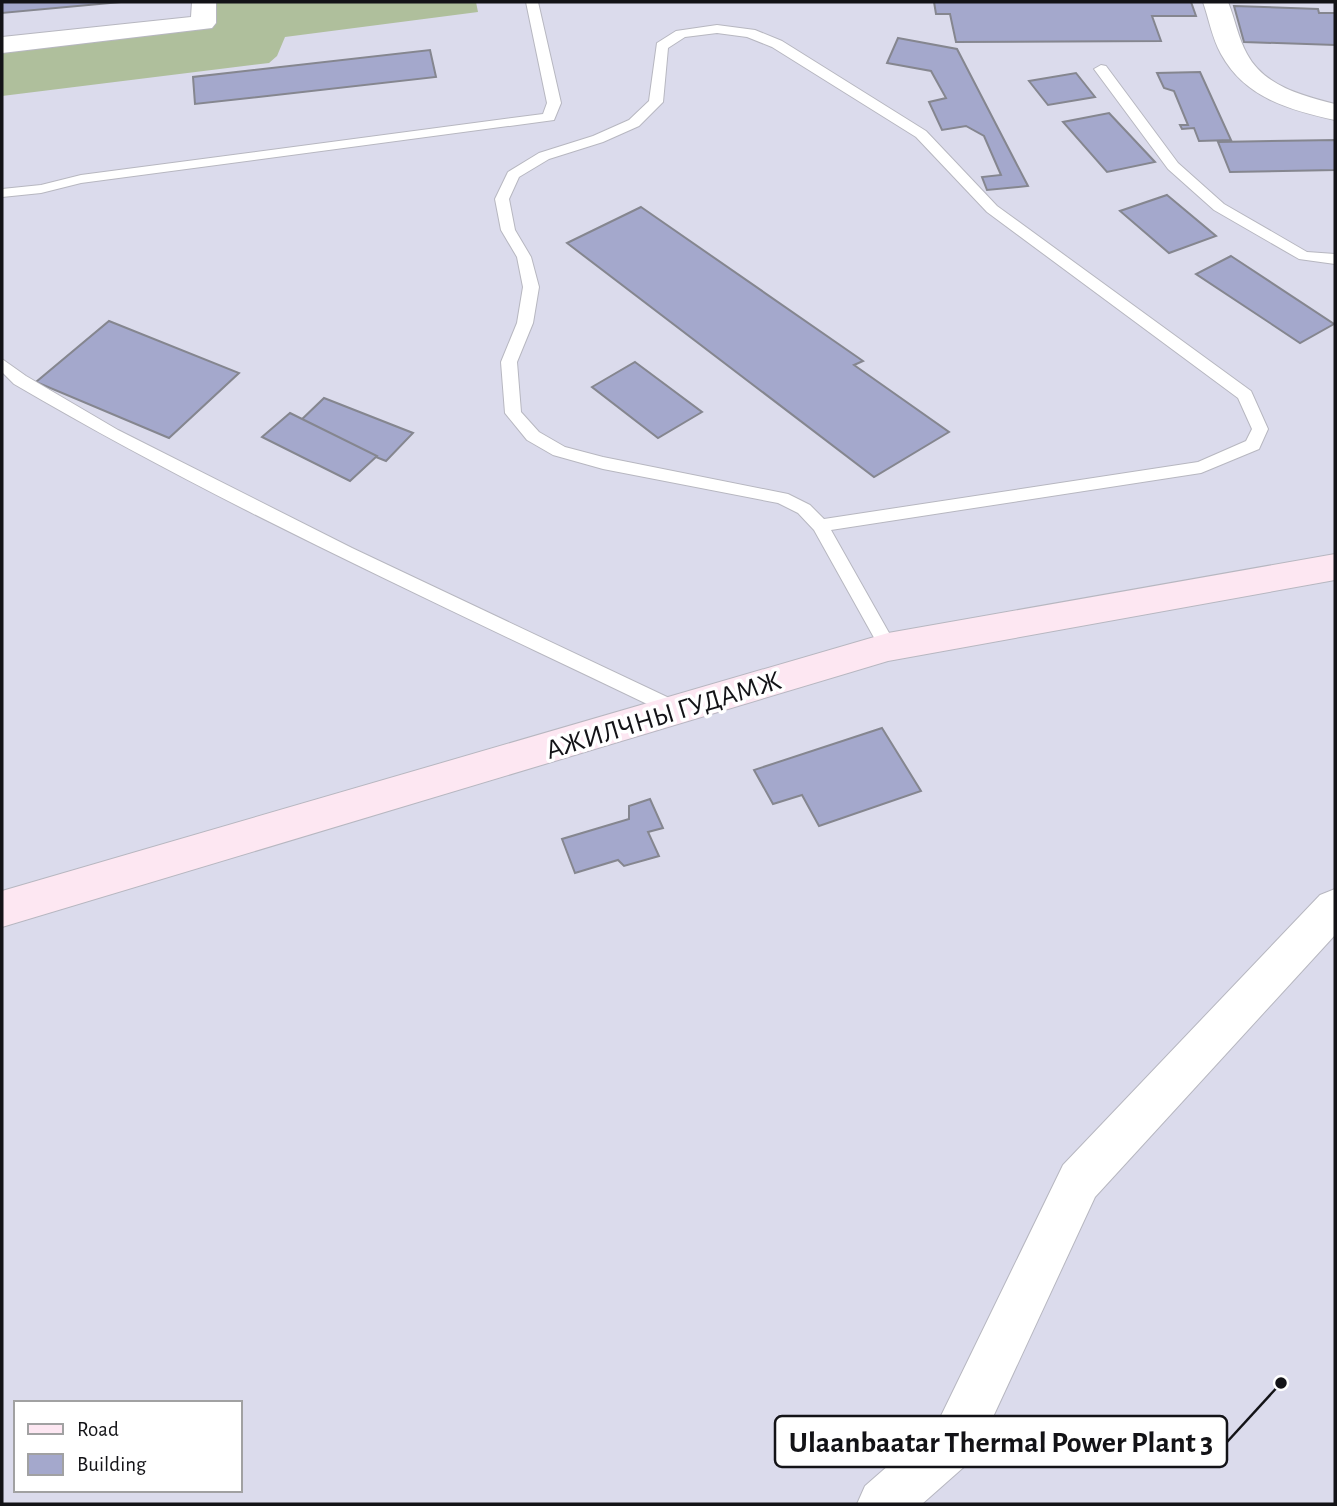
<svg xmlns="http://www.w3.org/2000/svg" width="1337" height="1506" viewBox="0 0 1337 1506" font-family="'Alegreya Sans',sans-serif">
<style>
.built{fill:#dbdbec;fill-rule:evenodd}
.forest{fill:#afbf9c}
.building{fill:#a4a8cc;stroke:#85868f;stroke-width:2}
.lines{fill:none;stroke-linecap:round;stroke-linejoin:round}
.service-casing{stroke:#b7b7c0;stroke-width:2}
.minor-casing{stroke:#b7b7c0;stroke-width:2}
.secondary-casing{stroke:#b7b7c0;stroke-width:2}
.service{fill:#fff;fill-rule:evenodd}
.minor{fill:#fff;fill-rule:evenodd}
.secondary{fill:#fde7f2;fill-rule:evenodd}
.labels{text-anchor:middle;stroke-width:7;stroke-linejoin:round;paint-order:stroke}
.street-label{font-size:28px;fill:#131317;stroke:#fff}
.leader{fill:none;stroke:#131317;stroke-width:2.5}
.callout-dot{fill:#131317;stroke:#fff;stroke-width:2.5}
.callout{fill:#fff;stroke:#131317;stroke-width:2.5}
.callout-label{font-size:30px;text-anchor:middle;font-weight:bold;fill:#131317}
</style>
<rect width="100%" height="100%" fill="#e8e8f2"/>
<path class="built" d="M2,2H1335V1504H2ZM16,1403H240V1490H16Z"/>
<polygon class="forest" points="210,2 476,2 478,12 285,37 277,56 269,63 2,96 2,50 206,24"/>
<g class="building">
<polygon points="2,2 121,2 2,13"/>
<polygon points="934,2 1191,2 1196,16 1152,16 1161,41 956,42 950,14 936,14"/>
<polygon points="1234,6 1318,9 1319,13 1335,13 1335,45 1244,42"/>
<polygon points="898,38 957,49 1028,186 987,190 982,177 1001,175 984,136 966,126 942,130 929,102 946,98 931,71 887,63"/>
<polygon points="430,50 436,77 195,104 193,77"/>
<polygon points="1200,72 1231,140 1199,141 1194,128 1182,129 1180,125 1188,125 1174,91 1164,88 1157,73"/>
<polygon points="1076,73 1095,97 1048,105 1029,81"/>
<polygon points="1109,113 1155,162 1107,172 1063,122"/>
<polygon points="1335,140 1335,170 1230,172 1218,142"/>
<polygon points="1167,195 1216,236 1169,253 1120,211"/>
<polygon points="641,207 863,361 854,365 949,432 874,477 567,243"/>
<polygon points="1231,256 1334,324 1300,343 1196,274"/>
<polygon points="109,321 239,373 169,438 36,382"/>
<polygon points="635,362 702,412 658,438 592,387"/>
<polygon points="324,398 413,433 386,461 296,425"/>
<polygon points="290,413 377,456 350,481 262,437"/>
<polygon points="882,728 921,791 819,826 802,795 773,804 754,770"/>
<polygon points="650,799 663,828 648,832 659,856 624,866 618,860 575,873 562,839 629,819 629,806"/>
</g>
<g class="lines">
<defs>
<g id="service">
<polygon points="526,2 538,2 561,103 554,120 81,183 41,193 2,197 2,189 41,185 81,175 543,114 547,103"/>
<path d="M717,25L755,30L782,41L926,131L997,206L1251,391L1268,429L1259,449L1201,473L831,530L897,647L894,652H882L814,530L798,513L778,503L603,469L553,455L527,440L505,413L501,362L517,323L523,287L517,257L501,230L495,199L508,172L539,153L593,136L629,120L649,101L657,43L676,31ZM717,33L747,37L772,47L916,137L987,212L1238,398L1252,429L1246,441L1198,462L824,519L810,505L788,494L603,457L565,447L539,432L521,412L517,362L533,323L539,287L531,257L515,230L509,199L519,177L549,159L603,142L639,126L663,102L668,48L685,37Z"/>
<polygon points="1101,65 1106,66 1178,163 1224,204 1307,252 1335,254 1335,264 1299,259 1214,210 1168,169 1094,69"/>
<path d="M2,359L26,376L118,430L352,548L684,705L686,710L684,715L677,717L670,715C450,609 225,508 14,384L2,372Z"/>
</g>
<g id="minor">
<polygon points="192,2 216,2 216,23 212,28 2,53 2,37 191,17"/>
<path d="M1203,2H1228C1235,19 1238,38 1247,54C1264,86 1303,96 1335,104V120C1290,110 1245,98 1221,54C1212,38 1209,19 1203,2Z"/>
<polygon points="1335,889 1335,935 1095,1197 974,1458 922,1504 857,1504 865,1486 938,1422 1063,1165 1320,895"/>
</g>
<polygon id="secondary" points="1335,554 1335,580 888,661 2,927 2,891 888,633"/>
</defs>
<use href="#service" class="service-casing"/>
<use href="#minor" class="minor-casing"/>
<use href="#secondary" class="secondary-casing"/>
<use href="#service" class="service"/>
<use href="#minor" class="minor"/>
<use href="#secondary" class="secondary"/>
</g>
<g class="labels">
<g class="street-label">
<text transform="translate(663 714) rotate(-17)" y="10">АЖИЛЧНЫ ГУДАМЖ</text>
</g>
</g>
<path class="leader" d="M1281 1383L1227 1442"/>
<circle class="callout-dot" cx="1281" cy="1383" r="7"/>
<rect class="callout" x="775" y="1416" width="452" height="51" rx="7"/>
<g class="callout-label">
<text x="1001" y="1452">Ulaanbaatar Thermal Power Plant 3</text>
</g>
<rect width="1337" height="1506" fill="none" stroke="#131317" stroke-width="7"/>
<rect x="14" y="1401" width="228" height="91" fill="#ffffff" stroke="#a1a1a2" stroke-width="2"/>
<rect x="28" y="1424" width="35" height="10" fill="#fde7f2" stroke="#a1a1a2" stroke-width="2"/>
<text x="77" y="1436" font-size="21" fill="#131317">Road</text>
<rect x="28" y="1454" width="35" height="21" fill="#a4a8cc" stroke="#a1a1a2" stroke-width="2"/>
<text x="77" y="1471" font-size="21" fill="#131317">Building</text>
</svg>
